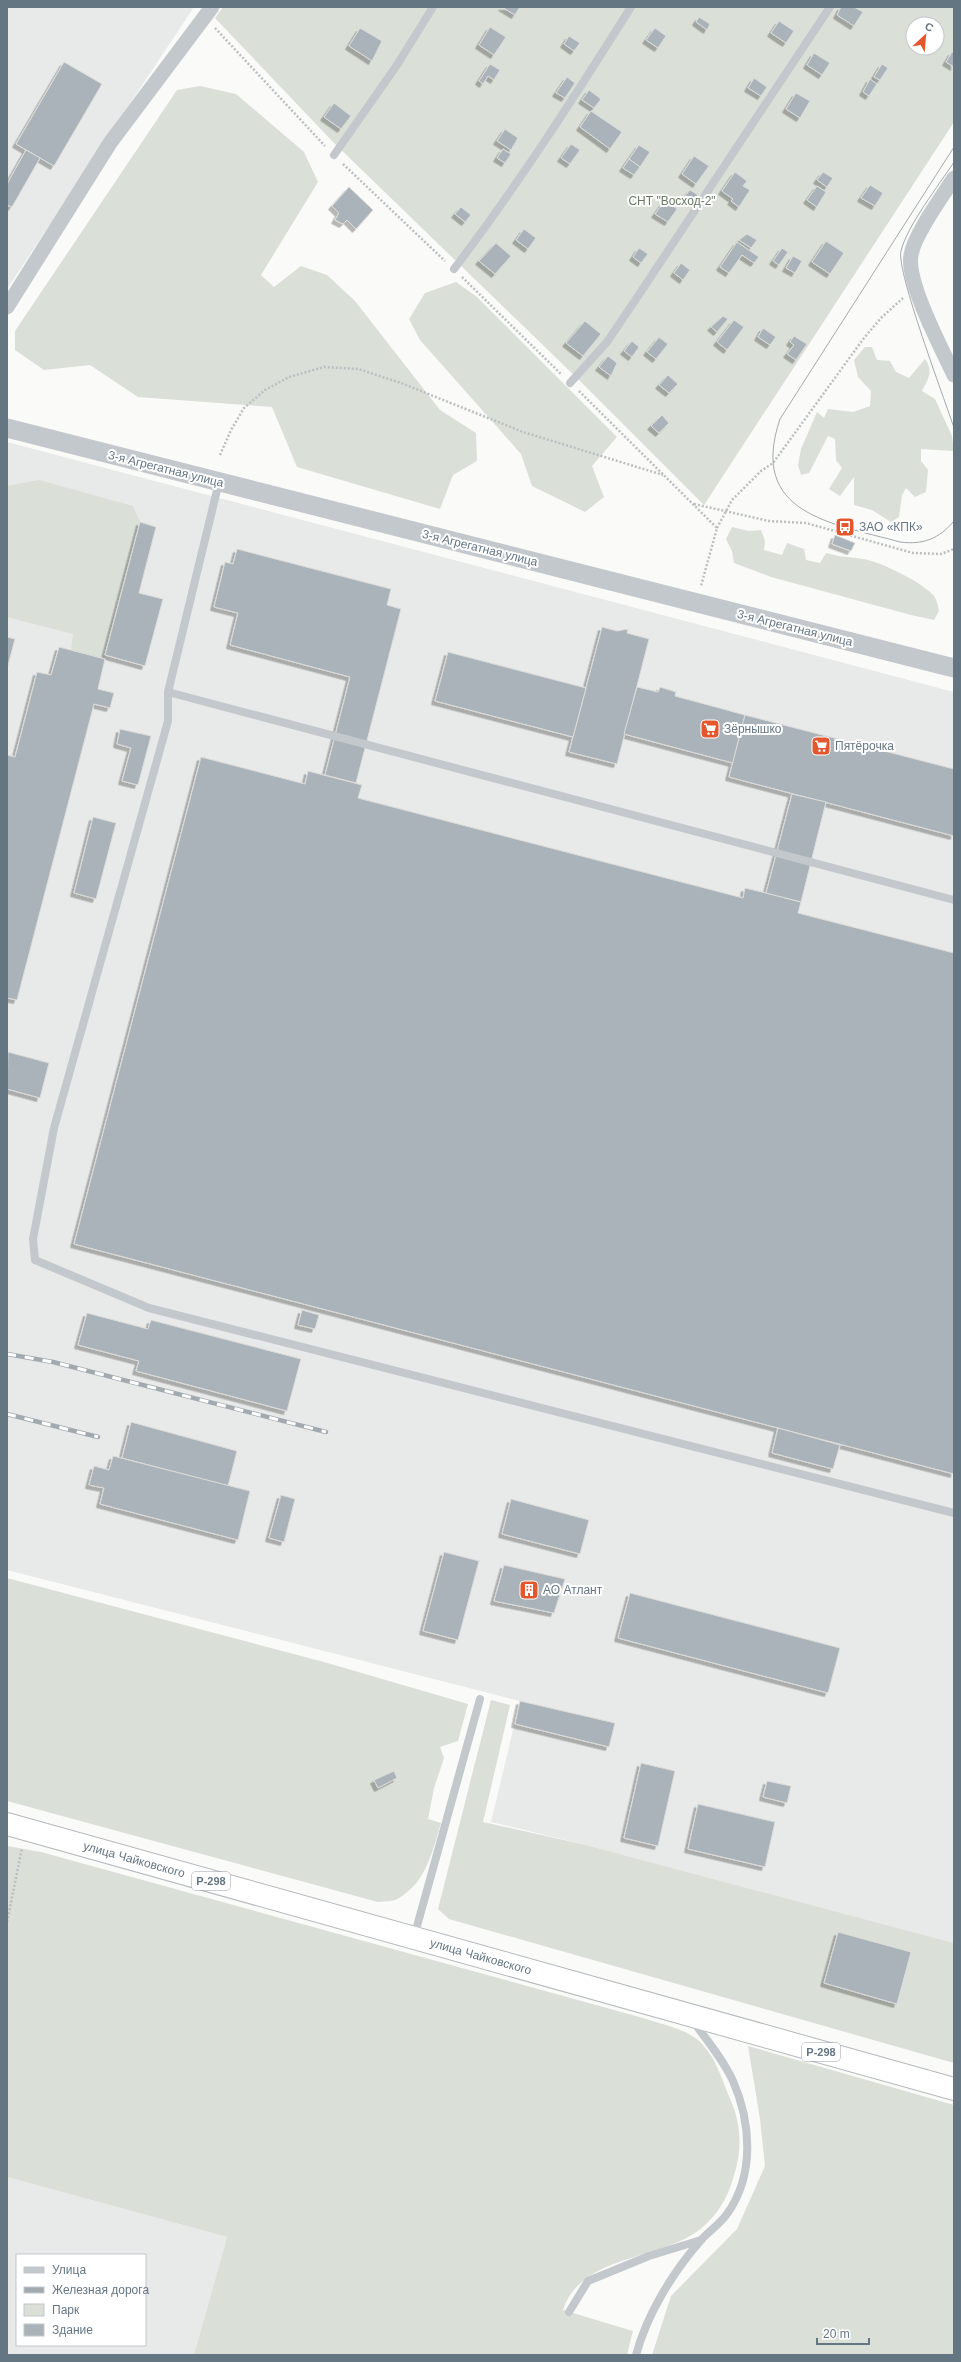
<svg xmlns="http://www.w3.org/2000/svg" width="961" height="2362" viewBox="0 0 961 2362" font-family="Arial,sans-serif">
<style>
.built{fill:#e8e9e9;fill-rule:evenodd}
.green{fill:#dadfd7;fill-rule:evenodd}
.building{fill:#aab3b9;stroke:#dcdcda;filter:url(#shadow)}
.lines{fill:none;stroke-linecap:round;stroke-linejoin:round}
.trunk-casing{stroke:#b4b9bd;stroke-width:24}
.path{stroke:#bbbfc2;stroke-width:2.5;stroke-dasharray:2 2;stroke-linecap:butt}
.service{stroke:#c3c8cc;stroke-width:8}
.minor{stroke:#c3c8cc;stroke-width:15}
.tertiary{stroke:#c3c8cc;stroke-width:19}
.trunk{stroke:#fff;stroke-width:22}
.tram{stroke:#a2aab0;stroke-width:1}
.rail-casing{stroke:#a2aab0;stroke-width:4.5}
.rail{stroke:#fff;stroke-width:3;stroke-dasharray:9;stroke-linecap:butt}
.labels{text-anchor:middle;stroke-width:4;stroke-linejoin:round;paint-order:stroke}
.shield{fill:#fff;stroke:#939fa8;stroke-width:1}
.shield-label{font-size:11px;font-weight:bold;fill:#657683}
.park-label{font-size:12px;fill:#687a64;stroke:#fff}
.street-label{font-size:12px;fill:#657683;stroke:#fff}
.poi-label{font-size:12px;fill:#657683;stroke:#fff;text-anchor:start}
</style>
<defs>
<filter id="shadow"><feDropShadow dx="-3.5" dy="3.5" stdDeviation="0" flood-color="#0004"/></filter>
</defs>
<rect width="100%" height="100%" fill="#fafaf8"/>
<g class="built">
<polygon points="7,7 194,7 7,289"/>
<polygon points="7,442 954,692 954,1943 586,1845 491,1822 520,1701 7,1570"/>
<path d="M7,2177L227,2237L194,2355H7ZM17,2255H145V2345H17Z"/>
</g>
<g class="green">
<path d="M223,7H954V122L704,505L580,381L333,142L215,18ZM913,24H937V48H913Z"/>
<polygon points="200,86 236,94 304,152 318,182 261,275 274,287 301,266 327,275 355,301 440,410 476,433 477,461 453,475 440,509 297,467 272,407 138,397 90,365 44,370 15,350 15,331 177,90"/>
<polygon points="456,282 477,297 617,437 592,466 604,497 585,512 532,486 521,454 420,340 409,319 425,293"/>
<path d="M865,347H872L877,360L890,361L896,372L909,378L925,359C934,371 928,379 922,391L935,399L952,436L954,451L921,449V461L928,470L926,492L915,497L906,488L902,495L899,517L891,522L872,510L854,505V477L840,496L829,489L842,468L836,460L835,439L828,436L809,473L801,475L798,465L801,449L817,412L824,418L828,409L853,412L870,406L871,391L858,377L854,360Z"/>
<polygon points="39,480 133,506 140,522 105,659 71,650 73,634 7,617 7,486"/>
<path d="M732,527L749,531L761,530L765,541L764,550L782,555L787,543L804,549L806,560L820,563L826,553C839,557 850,557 863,559C879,561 924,583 934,596C937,600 938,607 939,611L934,620L911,615L771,577L734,563L732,551L726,539Z"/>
<path d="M7,1578L324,1662L468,1704L458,1741L440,1747L444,1758L434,1788L428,1819L441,1823C432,1852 427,1881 399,1898C394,1902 384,1901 378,1902L7,1801Z"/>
<polygon points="491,1700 510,1705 483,1822 586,1845 954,1943 954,2063 449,1919 438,1909"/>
<path d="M7,1846L41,1852L643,2018C662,2025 690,2029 703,2045C717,2060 723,2083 731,2101C741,2124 742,2149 735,2172C729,2193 722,2209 706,2224C668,2262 582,2251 563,2310L633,2331L627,2355H194L227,2237L7,2177Z"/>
<polygon points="748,2046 954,2105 954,2355 652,2355 671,2296 737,2229 765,2166 760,2119"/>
</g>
<g class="building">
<polygon points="502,7 520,7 515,15"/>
<polygon points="841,7 854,7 863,12 854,26 837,15"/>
<polygon points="699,17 710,24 707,30 696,22"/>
<polygon points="779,21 794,31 786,43 771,33"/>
<polygon points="490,27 506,37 494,55 479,45"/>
<polygon points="360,28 382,41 372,61 349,46"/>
<polygon points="655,28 666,36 658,48 646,40"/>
<polygon points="569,36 580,43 574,51 564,44"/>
<polygon points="952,52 954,53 954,67 946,62"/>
<polygon points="814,53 830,63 822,75 807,65"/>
<polygon points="64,62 102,84 54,166 16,144"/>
<polygon points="490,64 500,70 494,80 488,76 483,84 479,81"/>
<polygon points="882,64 888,68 880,80 874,77"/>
<polygon points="567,77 575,83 565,98 556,93"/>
<polygon points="754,78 767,87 761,96 748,88"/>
<polygon points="870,79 877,84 869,96 863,92"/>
<polygon points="589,90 601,99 594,108 582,100"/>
<polygon points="796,93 810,101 800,118 786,109"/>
<polygon points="334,103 351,116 341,129 324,117"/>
<polygon points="591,111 622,132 610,149 580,127"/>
<polygon points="505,129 518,138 511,150 497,141"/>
<polygon points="571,144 580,150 570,164 561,158"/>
<polygon points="639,145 650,152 640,167 629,159"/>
<polygon points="503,149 511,154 505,163 497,158"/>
<polygon points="26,150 40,158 12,207 7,205 7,184"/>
<polygon points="694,156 709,166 696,184 682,174"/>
<polygon points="629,159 640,167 634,175 623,168"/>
<polygon points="735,172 747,181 743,186 750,190 739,207 731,201 733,199 722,191"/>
<polygon points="823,172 833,178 827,187 817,180"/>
<polygon points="870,185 883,193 875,206 861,198"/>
<polygon points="817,186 826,192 817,207 807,200"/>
<polygon points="349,187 373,210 356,229 347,220 343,224 335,220 339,213 332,206"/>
<polygon points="690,190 698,195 693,203 684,197"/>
<polygon points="665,200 677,209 668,222 655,214"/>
<polygon points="461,207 471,215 465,222 455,214"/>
<polygon points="524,229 536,238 528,249 516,240"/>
<polygon points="747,234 757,240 751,248 739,240"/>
<polygon points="826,241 844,253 830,274 812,262"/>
<polygon points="737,242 759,257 754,263 742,255 729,273 720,267"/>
<polygon points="496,243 511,256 495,274 479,261"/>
<polygon points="639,248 648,254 641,263 633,257"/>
<polygon points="782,248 788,252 779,265 773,261"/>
<polygon points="793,256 802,261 795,273 786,268"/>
<polygon points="681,263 690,270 683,280 674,273"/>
<polygon points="723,316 728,319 717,332 711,327"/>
<polygon points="734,320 744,327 727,350 717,342"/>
<polygon points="585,321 601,334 583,356 566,343"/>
<polygon points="763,328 776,337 770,345 758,337"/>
<polygon points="794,336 807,344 796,360 787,354 794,345 790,342"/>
<polygon points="659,337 668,344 656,359 647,352"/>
<polygon points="632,341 639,347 632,357 624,351"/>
<polygon points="608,356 617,363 611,376 599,367"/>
<polygon points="668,375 678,384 669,393 659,385"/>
<polygon points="662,415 669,423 659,433 651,426"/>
<polygon points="140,522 156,527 139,593 163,599 145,666 105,655"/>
<polygon points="835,535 855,543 851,551 832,544"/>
<polygon points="237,549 391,589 387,605 401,609 356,783 325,775 350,677 230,645 238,613 214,607 225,562 233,564"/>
<polygon points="602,627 617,631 628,629 627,633 649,639 617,764 569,752"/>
<polygon points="7,637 15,639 7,669"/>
<polygon points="59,647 105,659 98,689 114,693 110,708 94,704 17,1000 7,998 7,755 15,757 37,672 51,675"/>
<polygon points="448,652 586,688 573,737 435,701"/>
<polygon points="637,687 658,692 660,687 676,692 675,696 745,715 733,763 624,734"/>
<polygon points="745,715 954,769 954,836 729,777"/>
<polygon points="120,729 151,736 138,785 122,781 131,748 117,744"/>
<polygon points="201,757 305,784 308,771 362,785 358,798 743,898 745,888 766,893 801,902 798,913 954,953 954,1474 74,1244"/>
<polygon points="792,794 826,802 801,902 766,893"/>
<polygon points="93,817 116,823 96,899 74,893"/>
<polygon points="8,1052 49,1063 40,1098 7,1089"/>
<polygon points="302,1310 319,1315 315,1329 298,1325"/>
<polygon points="87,1313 148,1329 151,1320 301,1359 287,1411 136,1371 139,1361 78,1345"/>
<polygon points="131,1422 237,1451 228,1486 122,1458"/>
<polygon points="778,1428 840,1445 833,1469 772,1453"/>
<polygon points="113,1456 250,1491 238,1540 100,1504 104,1488 89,1485 94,1466 109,1470"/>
<polygon points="281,1495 295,1499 284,1542 269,1538"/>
<polygon points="511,1499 589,1520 580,1554 502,1534"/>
<polygon points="444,1552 479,1561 458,1640 423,1631"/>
<polygon points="504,1565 565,1579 554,1613 494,1601"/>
<polygon points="630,1593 840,1648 828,1693 618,1638"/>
<polygon points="520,1701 615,1723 609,1747 515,1724"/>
<polygon points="641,1763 675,1771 658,1846 624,1838"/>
<polygon points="394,1771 397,1778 378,1788 374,1780"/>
<polygon points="767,1781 791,1786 787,1803 763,1797"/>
<polygon points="698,1804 775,1822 765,1867 688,1849"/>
<polygon points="838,1932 911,1952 897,2004 824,1983"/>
</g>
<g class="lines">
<defs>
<g id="trunk">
<path id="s1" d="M7,1824L954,2089"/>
</g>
</defs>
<use href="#trunk" class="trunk-casing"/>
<g class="path">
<polyline points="215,28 325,146"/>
<polyline points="343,164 445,261"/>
<polyline points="462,277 561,374"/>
<polyline points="579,391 717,528 701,586"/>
<polyline points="220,455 231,430 244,408 265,390 289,377 324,367 358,369 401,383 523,432 663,475"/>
<polyline points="694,504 769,521 806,523 913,553 941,554 954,549"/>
<polyline points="717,528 732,500 761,471 773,463 864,338 881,318 903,298"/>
<polyline points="7,1922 22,1848"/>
</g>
<g class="service">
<polyline points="334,155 397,65 433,7"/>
<path d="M454,269C518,185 575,96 631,7"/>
<polyline points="570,383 607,342 638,296 830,7"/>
<polyline points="219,482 168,692 168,721 54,1128 33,1239 35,1260 149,1308 954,1513"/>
<polyline points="168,692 954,900"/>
<polyline points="414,1937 480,1699"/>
<polyline points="569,2312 588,2281 649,2256 701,2240"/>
<path d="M636,2355C647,2314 673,2272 701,2240C709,2231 720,2224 727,2214C755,2175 751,2122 733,2081C723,2059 706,2039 692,2020"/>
</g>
<g class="minor">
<path d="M954,178C942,197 914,235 911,255C906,282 942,349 954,375"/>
<polyline points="7,307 110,143 212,7"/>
</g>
<polyline class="tertiary" points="7,428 954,668"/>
<use href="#trunk" class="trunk"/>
<g class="tram">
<path d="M954,147L780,419C748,514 831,523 900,542C923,545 939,539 954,521"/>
<path d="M954,162C939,185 907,226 901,251C896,271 945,400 954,428"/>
</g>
<defs>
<g id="rail">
<polyline points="7,1354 53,1362 326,1432"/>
<polyline points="7,1414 98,1437"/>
</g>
</defs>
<use href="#rail" class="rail-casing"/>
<use href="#rail" class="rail"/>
</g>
<defs>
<symbol id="bus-square" viewBox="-11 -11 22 22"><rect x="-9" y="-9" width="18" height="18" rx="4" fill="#e4572e" stroke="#fff"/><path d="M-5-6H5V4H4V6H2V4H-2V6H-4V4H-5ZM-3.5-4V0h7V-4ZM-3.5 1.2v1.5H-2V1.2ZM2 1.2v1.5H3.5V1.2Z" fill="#fff"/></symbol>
<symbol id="supermarket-square" viewBox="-11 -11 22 22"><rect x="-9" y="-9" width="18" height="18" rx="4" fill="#e4572e" stroke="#fff"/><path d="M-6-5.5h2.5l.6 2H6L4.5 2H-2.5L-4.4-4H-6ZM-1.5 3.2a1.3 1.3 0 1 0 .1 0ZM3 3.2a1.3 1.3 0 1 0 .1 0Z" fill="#fff"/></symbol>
<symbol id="building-square" viewBox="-11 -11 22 22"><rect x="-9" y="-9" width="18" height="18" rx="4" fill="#e4572e" stroke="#fff"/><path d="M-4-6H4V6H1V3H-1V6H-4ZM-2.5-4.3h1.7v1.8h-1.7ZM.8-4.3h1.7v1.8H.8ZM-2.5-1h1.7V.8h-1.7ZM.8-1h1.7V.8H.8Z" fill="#fff"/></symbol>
</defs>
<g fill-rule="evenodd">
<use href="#bus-square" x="834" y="516" width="22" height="22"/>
<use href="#supermarket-square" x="699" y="718" width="22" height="22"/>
<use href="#supermarket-square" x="810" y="735" width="22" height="22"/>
<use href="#building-square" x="518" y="1579" width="22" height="22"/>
</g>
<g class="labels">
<g class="shield">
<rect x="192" y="1872" width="38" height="18" rx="3"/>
<rect x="802" y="2043" width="38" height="18" rx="3"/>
</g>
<g class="shield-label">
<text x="211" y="1885">Р-298</text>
<text x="821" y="2056">Р-298</text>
</g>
<g class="park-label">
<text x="672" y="205">СНТ "Восход-2"</text>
</g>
<g class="street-label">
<text transform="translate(166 469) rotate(14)" y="4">3-я Агрегатная улица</text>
<text transform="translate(480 548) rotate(14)" y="4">3-я Агрегатная улица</text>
<text transform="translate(795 628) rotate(14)" y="4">3-я Агрегатная улица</text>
<text dy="4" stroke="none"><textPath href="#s1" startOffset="132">улица Чайковского</textPath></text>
<text dy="4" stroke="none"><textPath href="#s1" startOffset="492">улица Чайковского</textPath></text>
</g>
<g class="poi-label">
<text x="859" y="531">ЗАО «КПК»</text>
<text x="724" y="733">Зёрнышко</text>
<text x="835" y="750">Пятёрочка</text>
<text x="543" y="1594">АО Атлант</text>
</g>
</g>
<rect width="961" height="2362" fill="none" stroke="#657683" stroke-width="16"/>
<rect x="16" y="2254" width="130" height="92" fill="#ffffff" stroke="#c1c8cd"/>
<rect x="24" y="2267" width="20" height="6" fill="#c3c8cc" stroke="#c1c8cd"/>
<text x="52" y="2274" font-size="12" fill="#657683">Улица</text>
<rect x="24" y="2287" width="20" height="6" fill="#a2aab0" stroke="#c1c8cd"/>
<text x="52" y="2294" font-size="12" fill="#657683">Железная дорога</text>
<rect x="24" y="2304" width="20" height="12" fill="#dadfd7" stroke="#c1c8cd"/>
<text x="52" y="2314" font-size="12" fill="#657683">Парк</text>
<rect x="24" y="2324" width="20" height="12" fill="#aab3b9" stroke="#c1c8cd"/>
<text x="52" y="2334" font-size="12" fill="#657683">Здание</text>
<g transform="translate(925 36) rotate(26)"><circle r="19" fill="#ffffff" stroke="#c1c8cd"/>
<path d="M0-3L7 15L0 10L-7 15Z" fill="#e4572e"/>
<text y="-6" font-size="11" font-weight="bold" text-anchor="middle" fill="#657683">С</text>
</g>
<path d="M817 2338v6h52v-6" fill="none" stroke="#657683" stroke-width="2"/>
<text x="823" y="2338" font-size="12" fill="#657683" stroke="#ffffff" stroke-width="3" paint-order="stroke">20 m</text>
</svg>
